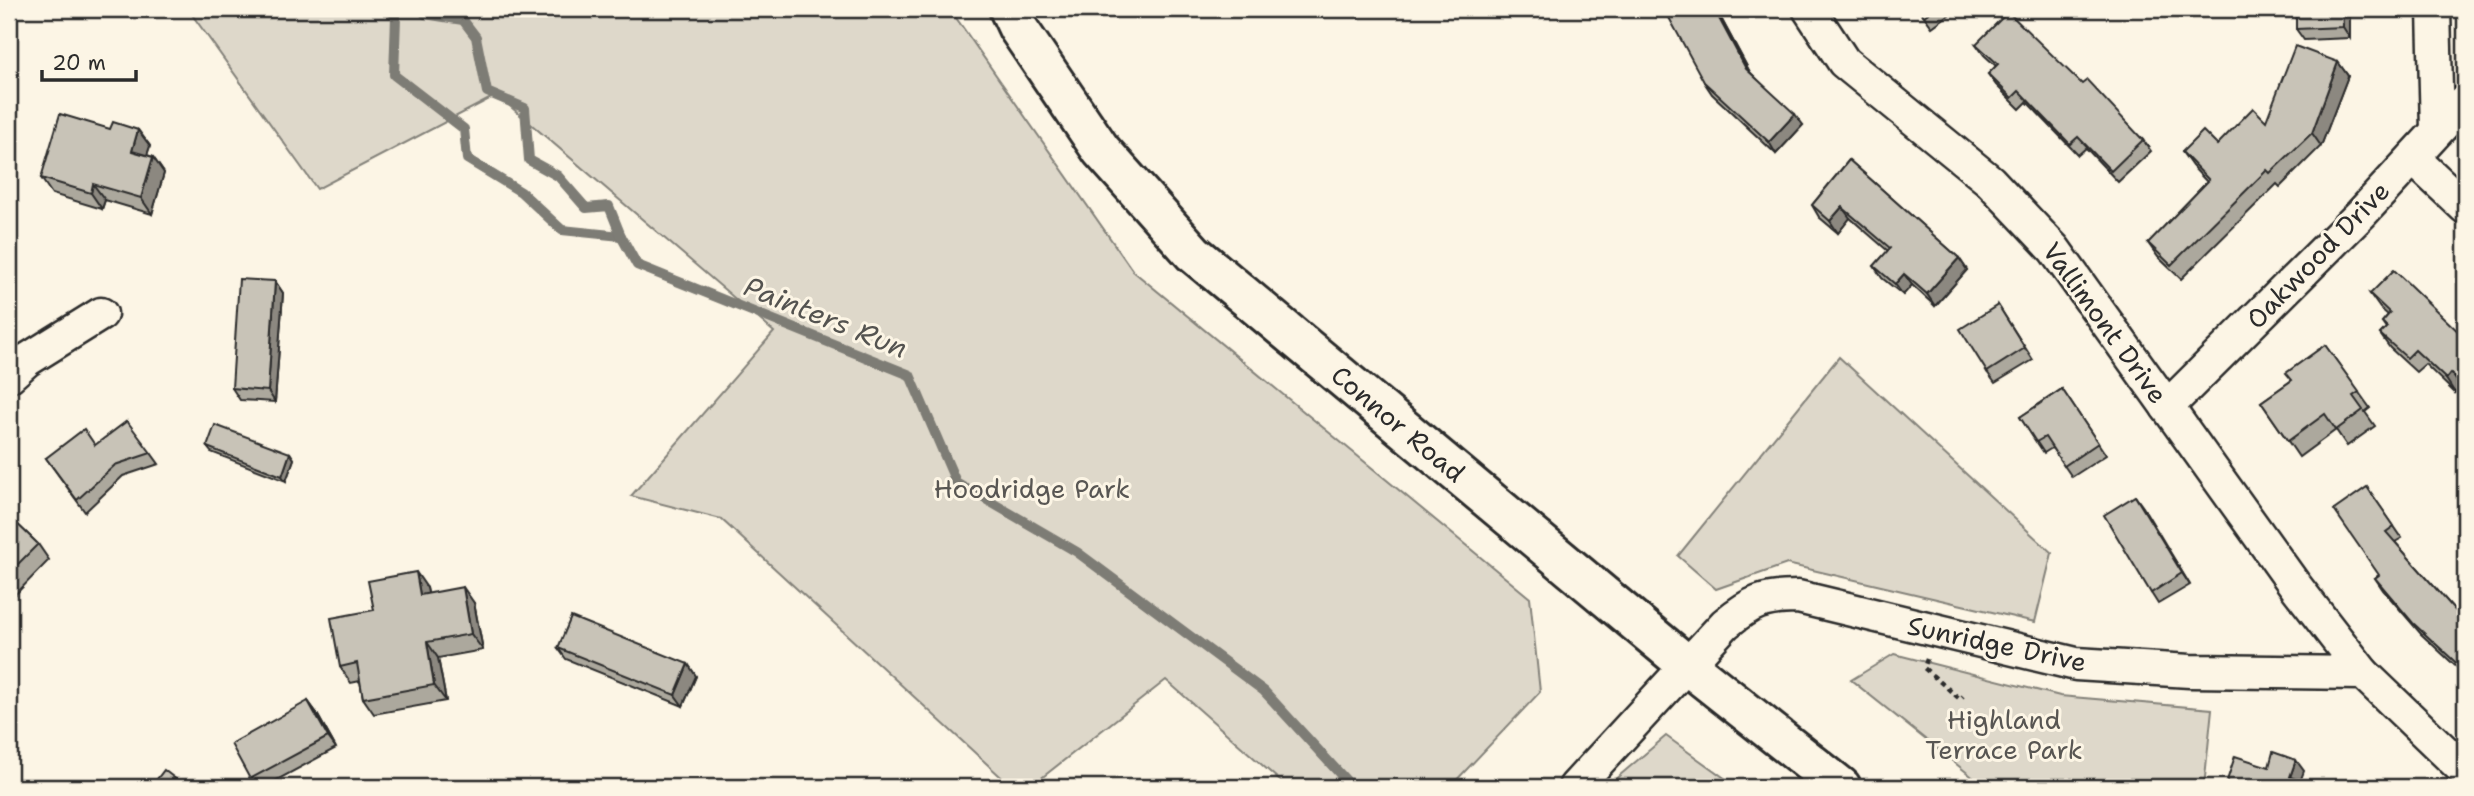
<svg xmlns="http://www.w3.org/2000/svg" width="2474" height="796" viewBox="0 0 2474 796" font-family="'Shantell Sans',sans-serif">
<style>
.green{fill:#ded8ca;stroke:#84827a;stroke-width:2}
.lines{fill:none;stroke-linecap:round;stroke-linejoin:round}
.stream{stroke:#7d7b74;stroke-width:10}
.street-casing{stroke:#2b2b2b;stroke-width:37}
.primary-casing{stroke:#2b2b2b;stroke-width:44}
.path{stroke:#2b2b2b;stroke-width:4.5;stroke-dasharray:5 5;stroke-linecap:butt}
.street{stroke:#fcf5e5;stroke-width:32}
.primary{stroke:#fcf5e5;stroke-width:38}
.wall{fill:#aca89d;stroke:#2b2b2b;stroke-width:2}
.shaded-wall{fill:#8c8880;stroke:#2b2b2b;stroke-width:2}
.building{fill:#c8c3b7;stroke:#2b2b2b;stroke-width:2}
.labels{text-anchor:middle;stroke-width:6;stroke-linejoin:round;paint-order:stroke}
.street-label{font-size:26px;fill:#2b2b2b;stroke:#fcf5e5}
.park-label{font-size:26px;fill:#585653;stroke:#fcf5e5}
.water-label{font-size:28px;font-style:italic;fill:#545350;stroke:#fcf5e5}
</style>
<rect width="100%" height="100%" fill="#fcf5e5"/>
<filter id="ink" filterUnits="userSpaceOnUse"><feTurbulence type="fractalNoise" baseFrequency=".0143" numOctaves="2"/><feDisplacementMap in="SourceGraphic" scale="14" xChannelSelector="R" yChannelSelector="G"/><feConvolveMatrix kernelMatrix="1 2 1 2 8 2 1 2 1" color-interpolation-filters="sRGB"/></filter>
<g filter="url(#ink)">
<g class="green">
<polygon points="188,9 920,9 954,15 1133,271 1530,598 1540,692 1450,787 1287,787 1166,680 1030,787 1012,787 721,519 631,496 774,332 497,95 317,189"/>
<polygon points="1839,357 2052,553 2035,622 1787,564 1716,589 1678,556"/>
<polygon points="1894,654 2060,696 2212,709 2204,787 1985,787 1851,680"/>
<polygon points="1666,736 1737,787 1606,787"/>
</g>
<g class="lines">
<g class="stream">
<polyline points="390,9 396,17 394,75 464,129 467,159 521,192 562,230 621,236 637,265 910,375 956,482 1077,552 1264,691 1352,787"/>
<polyline points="428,9 425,14 463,20 476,37 487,92 525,108 529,160 558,176 586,208 609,206 621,236"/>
</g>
<defs>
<g id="street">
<polyline points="1809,9 1844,62 1990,181 2054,249 2294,584 2363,673"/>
<polyline points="2434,9 2437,130"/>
<polyline points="2413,158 2465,207"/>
<polyline points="9,376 27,360 101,314"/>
<polyline points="2167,407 2361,214 2465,101"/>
<path d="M1575,787L1725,624C1751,602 1764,597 1798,597L2076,664L2190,671L2363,673L2465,771"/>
</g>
<polyline id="primary" points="1009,9 1018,28 1101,150 1193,253 1687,665 1841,787"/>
</defs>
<use href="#street" class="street-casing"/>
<use href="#primary" class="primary-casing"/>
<polyline class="path" points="1927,659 1924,668 1960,699 1963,696"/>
<use href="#street" class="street"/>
<use href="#primary" class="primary"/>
</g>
<g class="wall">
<polygon points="1716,9 1750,72 1803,125 1776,154 1712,94 1704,82"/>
<polygon points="1919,9 1957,9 1932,27"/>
<polygon points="2296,9 2350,9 2350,38 2304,40 2296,29"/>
<polygon points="1976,44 2082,84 2143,140 2151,151 2118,182 2086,148 2078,155 2027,102 2020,109 1996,85 1988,74 1996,66 1984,55"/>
<polygon points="2338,62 2348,76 2321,146 2280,187 2277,184 2181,279 2158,257 2148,243 2207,182 2192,166 2182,152 2217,145 2266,121"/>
<polygon points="110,129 138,130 150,146 147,155 153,157 164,173 152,214 105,200 102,209 52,194 41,178"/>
<polygon points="1849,160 1959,258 1967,270 1935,306 1912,285 1903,295 1882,278 1874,266 1888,251 1850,218 1838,233 1819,217 1812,205"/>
<polygon points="275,281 283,293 275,402 240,400 232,388"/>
<polygon points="2370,294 2465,338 2465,391 2461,387 2455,393 2425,364 2416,372 2390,348 2380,334 2386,328 2382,322 2388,315 2380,308"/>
<polygon points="1998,305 2033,360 1995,383 1987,372"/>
<polygon points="2325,345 2370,408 2365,412 2375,426 2347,446 2336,430 2299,457 2261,402 2292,380"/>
<polygon points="2062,389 2106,455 2072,477 2052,448 2044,453 2020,417"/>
<polygon points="95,445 151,453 159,464 123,476 85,512 46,458"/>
<polygon points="207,447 290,453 294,459 286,481 211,452"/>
<polygon points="2367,487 2402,538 2395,542 2460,616 2465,618 2465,675 2421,634 2383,590 2375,578 2379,575"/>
<polygon points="2135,496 2190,585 2158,604 2151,593"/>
<polygon points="9,516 38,544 49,560 9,601"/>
<polygon points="427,588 428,594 474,603 483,650 438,658 446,701 374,714 363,698 360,681 351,683 340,667 374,610"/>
<polygon points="558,648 688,664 696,676 683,706 566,659"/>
<polygon points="308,701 316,712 336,748 264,787 256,787 250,779"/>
</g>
<g class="shaded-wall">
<polygon points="1714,9 1716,9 1754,80 1746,69"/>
<polygon points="2342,9 2350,9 2350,38 2343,27"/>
<polygon points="2338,62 2348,76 2321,146 2312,133"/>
<polygon points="1795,114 1803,125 1776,154 1769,142"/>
<polygon points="138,130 150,146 143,167 132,151"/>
<polygon points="153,157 164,173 152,214 141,198"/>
<polygon points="93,184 105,200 102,209 91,193"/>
<polygon points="1842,207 1850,218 1838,233 1830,221"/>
<polygon points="1959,258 1967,270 1935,306 1927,294"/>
<polygon points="1904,274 1912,285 1903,295 1895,284"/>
<polygon points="275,281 283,293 275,402 268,391"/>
<polygon points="2451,373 2461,387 2455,393 2446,379"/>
<polygon points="290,453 294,459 286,481 282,476"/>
<polygon points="2135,496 2143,507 2190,585 2182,573"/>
<polygon points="416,572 427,588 432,611 420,595"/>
<polygon points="463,587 474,603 483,650 471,634"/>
<polygon points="427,642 438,658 446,701 434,685"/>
<polygon points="688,664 696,676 683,706 675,695"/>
<polygon points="308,701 316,712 336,748 328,737"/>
<polygon points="2296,760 2304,771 2298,787 2290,777"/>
</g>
<g class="building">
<polygon points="1676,9 1714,9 1746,69 1795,114 1769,142 1704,82 1667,14"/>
<polygon points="1919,9 1934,9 1924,16"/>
<polygon points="2296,9 2342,9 2343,27 2296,29"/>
<polygon points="2008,12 2082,84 2087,80 2143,140 2111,171 2078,137 2070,144 2019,91 2012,98 1988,74 1998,64 1976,44"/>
<polygon points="2295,46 2338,62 2312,133 2270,173 2267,170 2171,265 2148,243 2209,180 2182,152 2203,131 2217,145 2253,108 2266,121"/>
<polygon points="60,114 110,129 113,122 138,130 132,151 153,157 141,198 93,184 91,193 41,178"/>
<polygon points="1849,160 1959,258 1927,294 1904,274 1895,284 1874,266 1890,248 1842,207 1830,221 1812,205"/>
<polygon points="2394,270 2465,338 2465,387 2451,373 2446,379 2415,350 2407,358 2380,334 2387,327 2382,322 2390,313 2370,294"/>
<polygon points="239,279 275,281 268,391 232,388"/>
<polygon points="1998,305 2025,348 1987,372 1960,329"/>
<polygon points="2325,345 2359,392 2353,396 2363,410 2336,430 2325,414 2288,441 2261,402 2292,380 2286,373"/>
<polygon points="2062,389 2098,443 2064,466 2045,437 2036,442 2020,417"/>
<polygon points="127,421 151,453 115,465 77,500 46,458 84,429 95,445"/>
<polygon points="215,425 290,453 282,476 207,447"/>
<polygon points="2367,487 2394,526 2386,532 2460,616 2462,614 2465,618 2465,671 2413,623 2375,578 2379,575 2334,510"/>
<polygon points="2135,496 2182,573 2151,593 2104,515"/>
<polygon points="9,516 38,544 9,573"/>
<polygon points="416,572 420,595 463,587 471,634 427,642 434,685 363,698 357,663 340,667 331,618 374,610 368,581"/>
<polygon points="571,617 688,664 675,695 558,648"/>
<polygon points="308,701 328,737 250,779 231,744"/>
<polygon points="2273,752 2296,760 2290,777 2315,786 2315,787 2225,787 2235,756 2269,767"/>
<polygon points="164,770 186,787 151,787"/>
</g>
</g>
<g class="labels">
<g class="street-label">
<text transform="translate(2318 255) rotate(-46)" y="9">Oakwood Drive</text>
<text transform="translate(2105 323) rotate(54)" y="9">Vallimont Drive</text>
<text transform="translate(1398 424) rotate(40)" y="9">Connor Road</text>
<text transform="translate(1997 644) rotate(12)" y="9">Sunridge Drive</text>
</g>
<g class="park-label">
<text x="1032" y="498">Hoodridge Park</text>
<text x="2004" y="729">Highland<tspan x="2004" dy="30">Terrace Park</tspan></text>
</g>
<g class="water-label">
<text transform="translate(826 317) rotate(22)" y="10">Painters Run</text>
</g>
</g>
<rect width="2474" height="796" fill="none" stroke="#fcf5e5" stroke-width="35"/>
<rect x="18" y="18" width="2439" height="761" fill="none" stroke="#2b2b2b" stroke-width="2.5" filter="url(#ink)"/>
<path d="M42 70v10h94v-10" fill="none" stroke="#2b2b2b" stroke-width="3.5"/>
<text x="52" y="70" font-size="21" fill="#2b2b2b" stroke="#fcf5e5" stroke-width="5" paint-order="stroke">20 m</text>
</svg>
